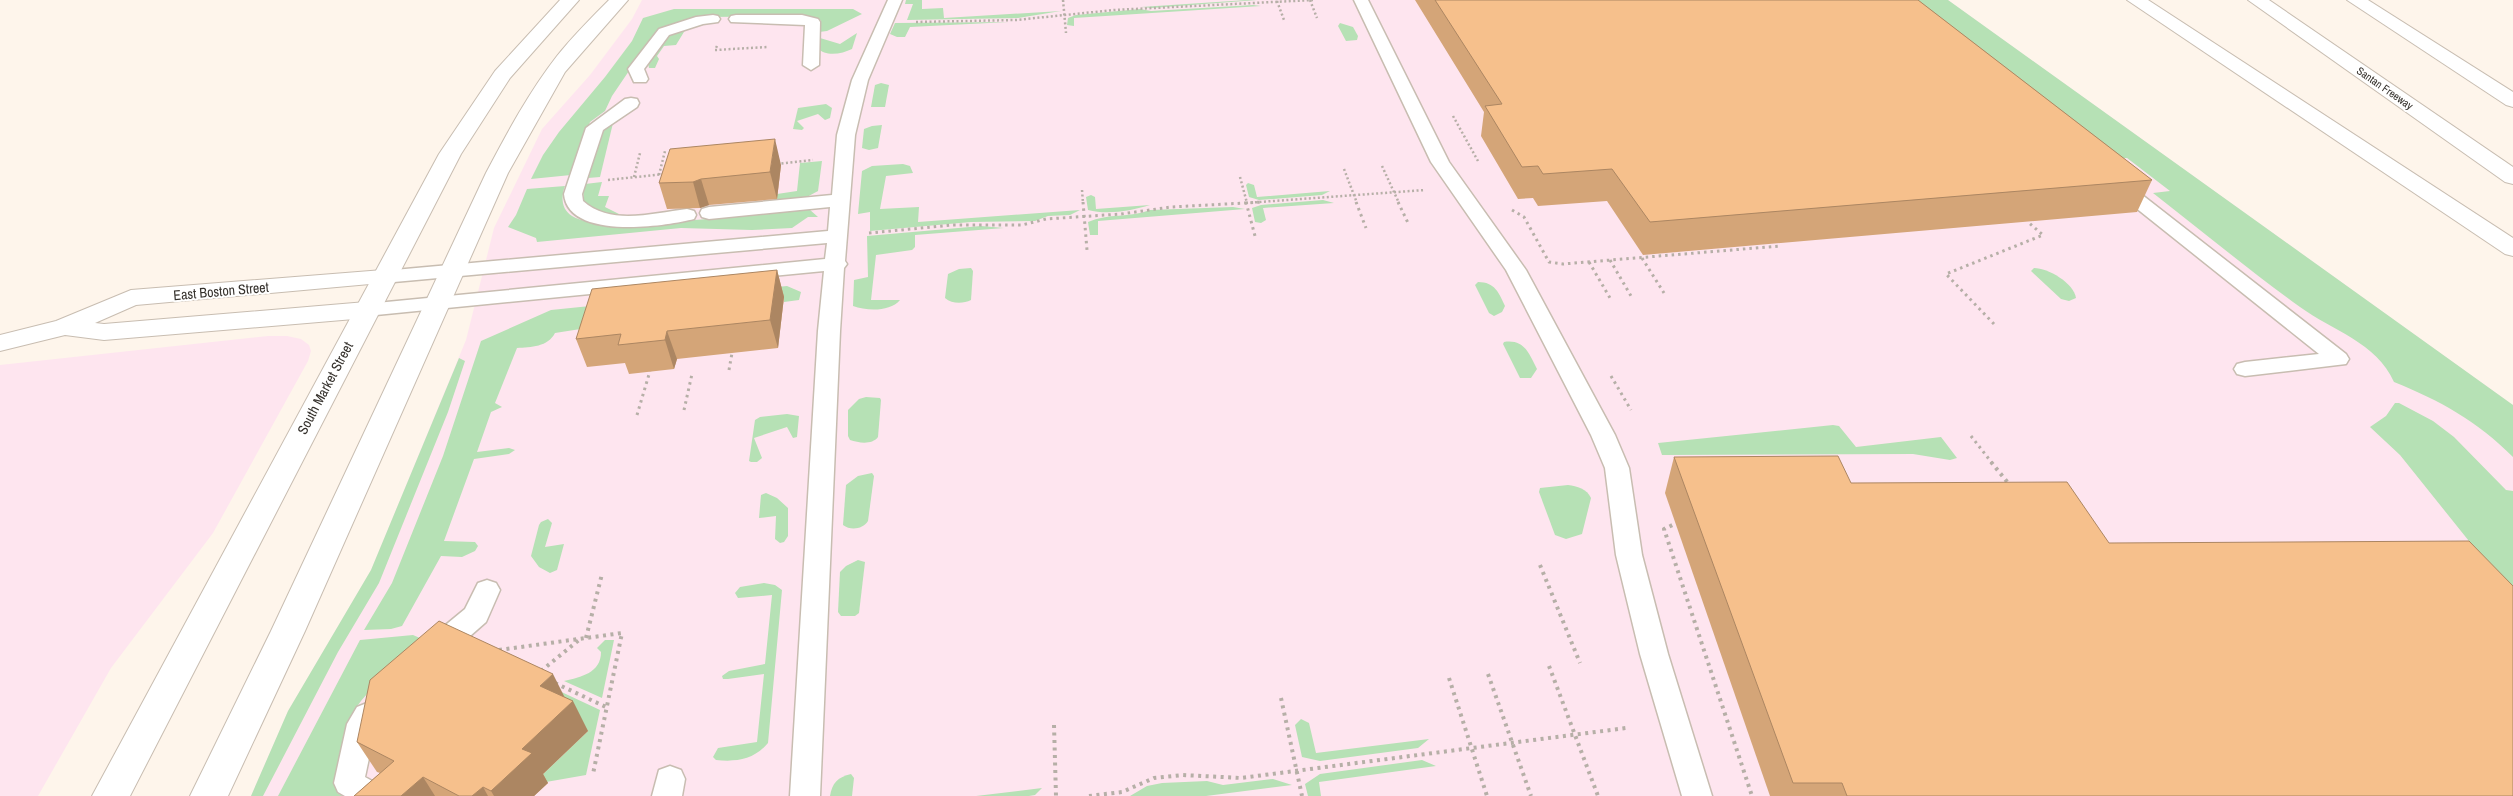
<svg xmlns="http://www.w3.org/2000/svg" width="2513" height="796" viewBox="0 0 2513 796" font-family="'Archivo Narrow',sans-serif">
<style>
.commercial{fill:#fee5ef}
.green{fill:#b6e1b5}
.lines{fill:none;stroke-linecap:round;stroke-linejoin:round}
.lane-casing{stroke:#c8bdb1;stroke-width:3}
.street-casing{stroke:#c8bdb1;stroke-width:2}
.secondary-casing{stroke:#c8bdb1;stroke-width:2}
.highway-casing{stroke:#c8bdb1;stroke-width:2}
.path-far2{stroke:#b6afa7;stroke-width:2.5;stroke-dasharray:2 2.5;stroke-linecap:butt}
.path-far1{stroke:#b6afa7;stroke-width:3;stroke-dasharray:2.5 4;stroke-linecap:butt}
.path{stroke:#b6afa7;stroke-width:4;stroke-dasharray:3 4.5;stroke-linecap:butt}
.lane{fill:#fff;fill-rule:evenodd}
.street{fill:#fff;fill-rule:evenodd}
.secondary{fill:#fff;fill-rule:evenodd}
.highway{fill:#fff;fill-rule:evenodd}
.wall{fill:#d4a578}
.shaded-wall{fill:#ac8662}
.building{fill:#f6c08c;stroke:#ac8662}
.labels{text-anchor:middle;stroke-width:4;stroke-linejoin:round;paint-order:stroke}
.far-street-label{font-size:11px;fill:#36322d;stroke:#fff}
.street-label{font-size:14px;fill:#36322d;stroke:#fff}
</style>
<rect width="100%" height="100%" fill="#fef5eb"/>
<g class="commercial">
<polygon points="642,0 1948,0 2513,405 2513,796 251,796 288,711 371,570 466,340 494,228 542,129 590,75 632,19"/>
<polygon points="268,336 287,336 301,339 309,345 311,351 308,361 213,533 111,668 38,796 0,796 0,365"/>
</g>
<g class="green">
<polygon points="906,0 922,0 922,9 943,8 944,18 1061,11 1018,18 907,20 913,4 905,4"/>
<polygon points="1257,0 1152,8 1141,7 1247,0"/>
<path d="M1907,0H1948L2513,405V457C2477,421 2441,401 2394,382C2376,342 2333,331 2300,307C2250,271 2202,231 2153,193L2170,191L2127,158L2111,159Z"/>
<polygon points="1253,5 1261,6 1074,18 1074,26 1067,25 1068,18 1076,15 1140,9 1151,11"/>
<polygon points="674,9 853,9 862,14 827,31 819,32 821,21 819,19 801,16 704,17 656,31 612,96 605,111 590,122 571,175 531,179 543,155 559,132 605,77 632,41 643,18"/>
<polygon points="1009,22 910,27 905,37 897,37 890,34 895,23"/>
<polygon points="1340,23 1353,27 1358,36 1357,40 1346,41 1338,26"/>
<polygon points="687,27 676,45 664,46 657,56 659,59 655,68 649,68 648,63 669,35"/>
<path d="M857,33L852,49C842,54 825,57 818,48L820,38L840,44Z"/>
<polygon points="881,83 889,85 885,107 871,107 875,85"/>
<polygon points="826,104 832,108 830,118 825,120 818,114 797,121 804,128 802,130 793,129 798,108"/>
<polygon points="613,123 600,177 588,178 603,125"/>
<polygon points="882,125 878,148 869,150 862,148 864,129 872,126"/>
<polygon points="822,161 818,191 805,198 776,200 777,194 797,191 800,163"/>
<polygon points="903,164 910,166 913,173 886,176 880,209 919,207 918,222 1080,210 1070,215 1048,216 1035,221 971,222 870,231 870,212 858,214 862,171 872,166"/>
<polygon points="602,182 598,196 609,196 605,207 619,214 618,215 601,213 584,202 583,190 585,184"/>
<polygon points="1248,183 1254,185 1257,197 1330,191 1322,195 1259,200 1249,197 1246,185"/>
<path d="M565,186C561,197 561,209 572,216C603,237 757,212 801,208L809,209L818,217H808L792,228L752,230L681,228L537,242L536,238L508,227L516,215L527,189Z"/>
<path d="M1091,195L1095,197L1096,209L1150,205C1131,211 1107,215 1088,210L1086,197Z"/>
<polygon points="1323,200 1334,203 1263,208 1266,220 1261,223 1255,222 1252,208 1261,205"/>
<path d="M1233,207L1245,209L1098,221V235H1090L1088,222C1108,213 1130,218 1150,210Z"/>
<path d="M981,226L1004,228L915,235V247L912,250L876,255L871,300H900C890,312 867,311 853,306L854,280L868,277L867,236Z"/>
<path d="M971,268L973,271L971,300C963,304 952,304 945,298L948,274L959,269Z"/>
<path d="M2034,268C2048,268 2074,283 2076,298L2069,301L2061,299L2031,271Z"/>
<path d="M1478,282C1495,282 1499,293 1505,306L1502,312L1494,316L1489,313L1475,285Z"/>
<path d="M787,286L801,292L799,300L784,302V297L555,333C548,347 531,347 517,348L495,403L502,407L491,412L477,452L509,448L515,450L509,454L474,459L444,541L475,542L478,546L475,551L462,557L441,556L402,626L391,629L364,630L392,583L443,456L481,341L551,310Z"/>
<path d="M1504,342C1525,339 1529,354 1537,369L1531,378H1520L1503,344Z"/>
<polygon points="459,358 465,361 448,412 379,583 338,652 263,796 251,796 288,711 371,570"/>
<path d="M866,397L880,398L881,400L878,437C872,445 859,443 850,440L848,436V410L859,399Z"/>
<polygon points="2395,403 2399,403 2433,421 2454,437 2506,490 2513,491 2513,596 2400,455 2370,427 2386,416"/>
<polygon points="787,414 799,416 797,437 793,438 787,427 754,438 762,458 757,462 751,462 749,461 755,420 760,417"/>
<polygon points="1833,425 1839,426 1856,447 1941,437 1957,458 1950,460 1913,454 1662,455 1658,443"/>
<path d="M872,473L874,476L868,521C863,529 851,531 843,525L846,485L858,476Z"/>
<path d="M1568,485C1577,486 1587,489 1591,498L1582,534L1566,539L1555,535L1539,492L1540,488Z"/>
<polygon points="766,493 777,498 788,508 788,536 784,542 780,543 775,539 776,516 759,518 761,495"/>
<polygon points="548,519 552,523 545,547 564,544 557,570 550,573 539,567 531,556 539,525 541,522"/>
<polygon points="858,560 865,562 859,613 855,616 841,616 838,612 840,572 846,566"/>
<path d="M764,583L775,585L782,590L768,743C754,760 736,762 716,760L713,757L718,748L757,742L764,674L728,679H723L722,676L729,671L765,664L772,595L738,598L735,593L740,587Z"/>
<path d="M413,635L429,642C403,664 359,691 348,724C340,744 340,771 337,793L343,796H278L360,640Z"/>
<path d="M605,640H614L602,698L564,681C581,677 601,673 601,652L597,648Z"/>
<polygon points="553,688 600,710 586,775 546,782 539,778 588,731"/>
<polygon points="1301,719 1309,723 1316,753 1429,739 1418,748 1320,761 1302,757 1295,725"/>
<polygon points="1422,760 1436,766 1319,782 1321,796 1308,796 1305,784 1320,774"/>
<path d="M851,774L854,778L852,796H830C832,783 838,777 851,774Z"/>
<polygon points="1273,779 1292,785 1206,796 1130,796 1147,786 1162,783 1207,781 1223,785"/>
<polygon points="1042,788 1035,795 1029,796 976,796"/>
</g>
<g class="lines">
<defs>
<g id="lane">
<polygon points="888,0 902,0 868,80 855,135 845,261 847,264 844,268 840,331 820,796 790,796 818,331 824,271 366,316 359,314 356,310 359,306 366,304 825,259 827,243 383,283 376,281 373,277 376,273 383,271 828,231 830,207 709,219 702,217 700,213 702,209 709,207 832,195 837,135 852,80"/>
<polygon points="1354,0 1368,0 1449,162 1526,270 1615,435 1629,468 1642,555 1668,654 1712,796 1682,796 1640,654 1616,555 1605,468 1591,435 1506,270 1431,162"/>
<polygon points="713,15 718,16 720,19 718,22 703,24 669,35 644,69 648,79 646,82 634,82 628,69 659,29 696,17"/>
<polygon points="736,15 802,15 818,19 820,22 819,65 811,70 803,65 805,25 731,22 729,19 731,16"/>
<path d="M631,98L637,99L639,103L637,107L603,130L582,194L583,201C611,226 653,213 687,209L694,211L696,215L694,219C663,227 568,240 564,194L586,128L625,99Z"/>
<polygon points="2117,179 2123,180 2346,354 2349,359 2346,364 2245,376 2237,374 2234,369 2237,364 2245,362 2319,354 2111,188 2108,184 2111,180"/>
<polygon points="487,580 496,583 500,590 486,622 445,658 435,661 425,658 421,650 425,642 465,609 478,583"/>
<polygon points="367,703 377,707 381,715 376,725 365,777 383,787 387,796 345,796 338,792 334,783 347,724 357,707"/>
<polygon points="670,766 681,770 685,779 682,796 652,796 659,770"/>
</g>
<polygon id="street" points="383,270 392,272 395,277 392,282 136,305 95,323 104,324 366,302 375,305 379,310 375,315 366,318 104,340 65,335 0,351 0,335 56,321 131,290"/>
<g id="secondary">
<polygon points="560,0 579,0 510,78 461,154 130,796 92,796 439,154 495,71"/>
<path d="M609,0H628L565,72L508,173L305,631L228,796H190L271,631L486,173C507,133 529,92 557,56C573,36 591,18 609,0Z"/>
</g>
<g id="highway">
<polygon points="2127,0 2148,0 2513,238 2513,256 2505,254"/>
<polygon points="2248,0 2269,0 2513,167 2513,184 2505,182"/>
<polygon points="2347,0 2368,0 2513,92 2513,107 2506,105"/>
</g>
</defs>
<use href="#lane" class="lane-casing"/>
<use href="#street" class="street-casing"/>
<use href="#secondary" class="secondary-casing"/>
<use href="#highway" class="highway-casing"/>
<g class="path-far2">
<polyline points="1063,0 1066,33"/>
<polyline points="1310,0 1317,18"/>
<polyline points="1277,1 1284,20"/>
<polyline points="916,22 1016,20 1114,10 1313,0"/>
<polyline points="717,46 715,50 768,47"/>
<polyline points="1453,116 1478,161"/>
<polyline points="777,164 813,160"/>
<polyline points="1382,166 1399,203"/>
<polyline points="1344,169 1357,203"/>
<polyline points="659,175 665,151"/>
<polyline points="634,177 640,153"/>
<polyline points="1240,177 1247,203"/>
<polyline points="608,180 664,174"/>
<polyline points="1082,190 1083,203"/>
<polyline points="1246,203 1425,190"/>
</g>
<g class="path-far1">
<polyline points="1083,202 1087,250"/>
<polyline points="1246,202 1255,236"/>
<polyline points="1356,202 1366,228"/>
<polyline points="1398,202 1409,225"/>
<polyline points="1512,210 1524,217 1549,262 1563,264 1780,246"/>
<polyline points="869,233 953,225 1022,225 1046,219 1121,214 1171,207 1263,202"/>
<polyline points="1642,258 1664,293"/>
<polyline points="1610,260 1631,296"/>
<polyline points="1589,262 1610,298"/>
<polyline points="1994,324 1946,274 2043,235 2028,222"/>
<polyline points="729,370 732,353"/>
<polyline points="1611,376 1631,410"/>
<polyline points="684,410 692,374"/>
<polyline points="637,415 650,371"/>
<polyline points="1971,436 1992,463"/>
</g>
<g class="path">
<polyline points="1991,462 2009,484"/>
<polyline points="1679,522 1664,529 1752,796"/>
<polyline points="1540,565 1580,663"/>
<polyline points="586,638 602,574"/>
<polyline points="499,650 622,633 593,774"/>
<polyline points="1549,666 1598,796"/>
<polyline points="541,671 579,640"/>
<polyline points="1488,674 1531,796"/>
<polyline points="1449,678 1487,796"/>
<polyline points="555,683 606,707"/>
<polyline points="1281,698 1302,796"/>
<polyline points="1054,725 1056,796"/>
<polyline points="1089,796 1122,792 1154,778 1183,775 1241,778 1626,728"/>
</g>
<use href="#lane" class="lane"/>
<use href="#street" class="street"/>
<use href="#secondary" class="secondary"/>
<use href="#highway" class="highway"/>
</g>
<g class="wall">
<polygon points="1415,0 1918,0 2152,180 2137,212 1643,255 1607,201 1538,206 1533,198 1518,199 1481,136 1484,112"/>
<polygon points="781,165 777,199 709,205 700,208 667,209 659,183"/>
<polygon points="777,270 784,297 778,348 677,359 674,369 629,374 625,363 587,367 576,339"/>
<polygon points="1674,457 1851,483 2109,543 2513,796 1770,796 1665,493"/>
<polygon points="565,697 588,731 543,774 548,783 534,796 354,796 380,773 377,772 357,742"/>
</g>
<g class="shaded-wall">
<polygon points="775,139 781,165 777,199 770,172"/>
<polygon points="701,179 709,205 700,208 693,182"/>
<polygon points="777,270 784,297 778,348 770,320"/>
<polygon points="667,331 677,359 674,369 665,340"/>
<polygon points="553,674 568,704 540,686"/>
<polygon points="573,701 588,731 543,774 548,783 534,796 494,796 491,791 522,749"/>
<polygon points="423,777 435,796 401,796"/>
<polygon points="483,787 488,796 472,796"/>
</g>
<g class="building">
<polygon points="1435,0 1918,0 2152,180 1650,222 1612,169 1543,174 1538,166 1522,167 1485,106 1502,104"/>
<polygon points="775,139 770,172 701,179 693,182 659,183 670,149"/>
<polygon points="777,270 770,320 667,331 665,340 618,345 621,334 576,339 592,289"/>
<polygon points="1838,456 1851,483 2067,482 2109,543 2469,541 2513,586 2513,796 1847,796 1842,783 1793,783 1674,457"/>
<polygon points="439,621 553,674 540,686 573,701 522,749 532,753 491,791 483,787 472,796 459,796 423,777 401,796 354,796 394,761 357,742 370,680"/>
</g>
<g class="labels">
<g class="far-street-label">
<text transform="translate(2385 88) rotate(35)" y="4">Santan Freeway</text>
</g>
<g class="street-label">
<text transform="translate(221 291) rotate(-5)" y="5">East Boston Street</text>
<text transform="translate(325 388) rotate(-62)" y="5">South Market Street</text>
</g>
</g>
</svg>
